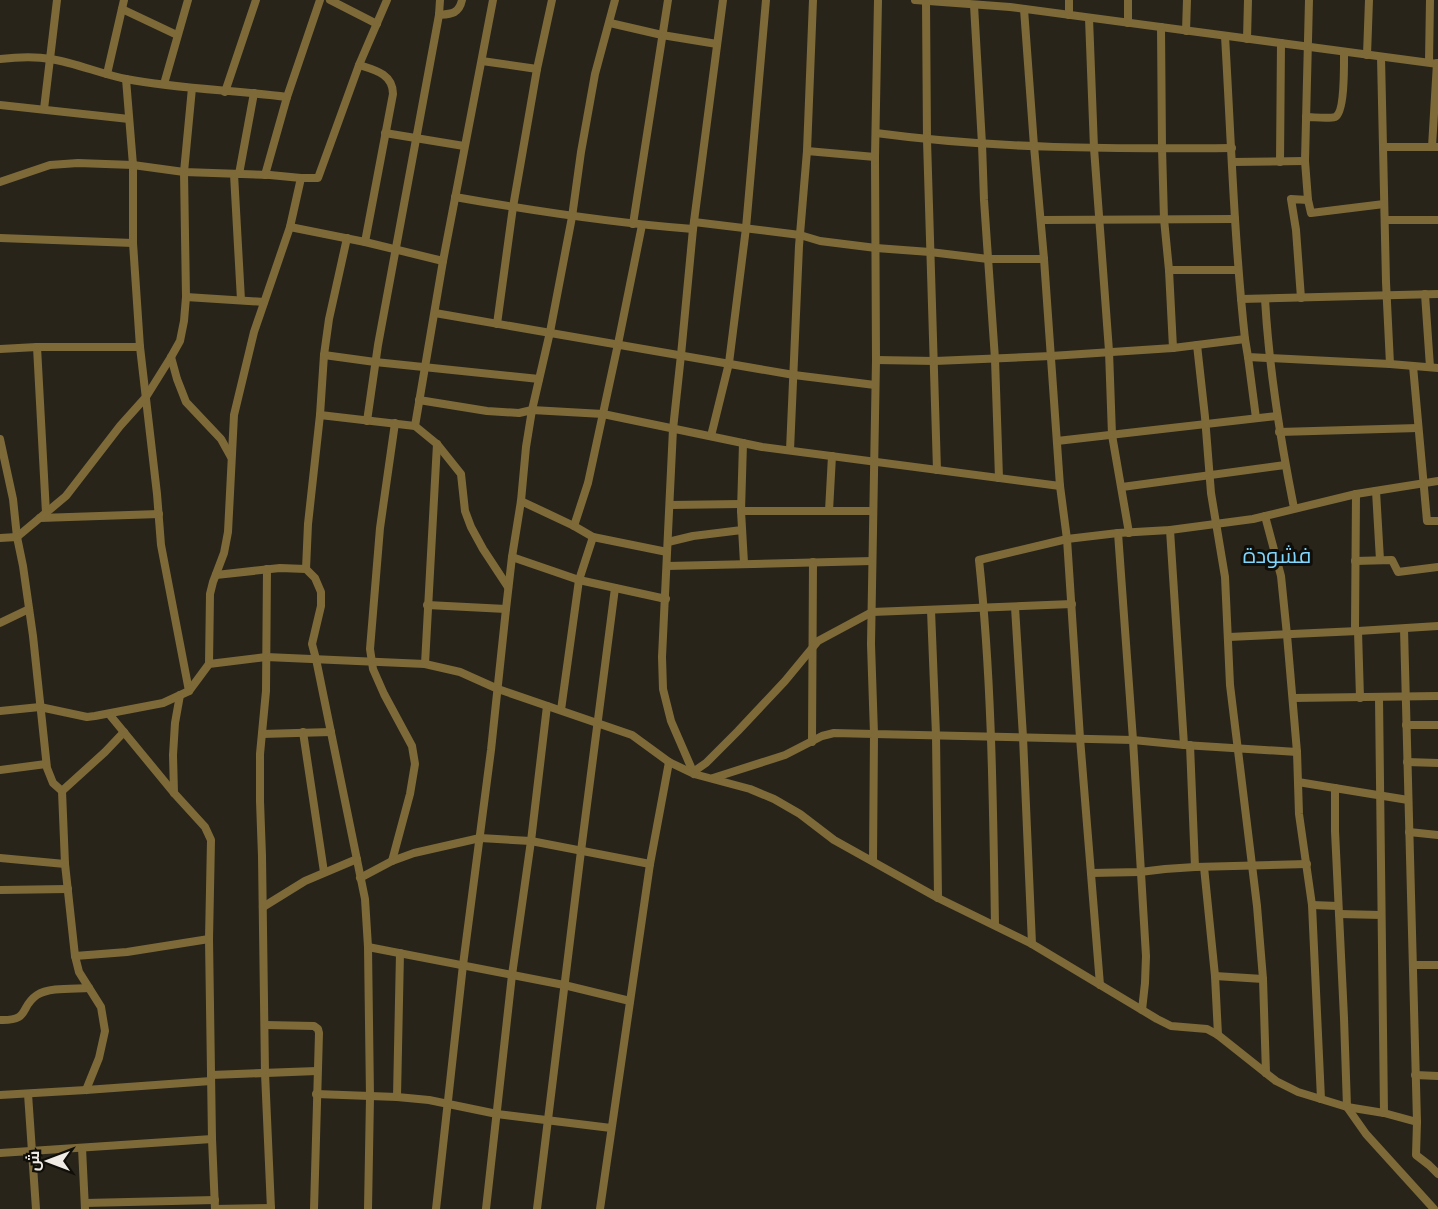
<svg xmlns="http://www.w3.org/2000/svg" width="1438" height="1209" viewBox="0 0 1438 1209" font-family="Poppins,Cairo,sans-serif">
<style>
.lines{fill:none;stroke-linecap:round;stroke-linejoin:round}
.minor{stroke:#7e6a39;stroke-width:8}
.labels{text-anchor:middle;stroke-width:6;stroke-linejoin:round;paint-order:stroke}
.neighbourhood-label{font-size:22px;fill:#7fd6fd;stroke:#100e09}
</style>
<rect width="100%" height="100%" fill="#292419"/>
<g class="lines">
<g class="minor">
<polyline points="330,0 377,24"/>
<polyline points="878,0 875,157 876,360 871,644 874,734 1133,740 1184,745 1297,752"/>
<polyline points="915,0 1010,7 1438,64"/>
<polyline points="1069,0 1069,15"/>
<polyline points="1128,0 1128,23"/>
<polyline points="926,1 927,140 937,470"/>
<polyline points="974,5 982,144 984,200 995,359 999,478"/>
<polyline points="122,9 177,35"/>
<polyline points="1024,9 1034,146 1044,259 1060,486 1067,539 1080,738 1100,985"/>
<path d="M439,15C451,14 459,14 462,0"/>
<polyline points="1089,18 1094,148 1109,351 1112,435 1129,533"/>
<polyline points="610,23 662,35 717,44"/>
<polyline points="1161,27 1162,148 1164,219 1169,270 1173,348"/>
<polyline points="1186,31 1187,0"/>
<polyline points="1247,39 1248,0"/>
<polyline points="1367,55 1369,0"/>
<polyline points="1381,57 1386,282 1390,364"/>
<path d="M0,59C17,57 34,56 51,59C76,63 101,74 126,79C179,89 233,90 287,97"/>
<polyline points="482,61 537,69"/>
<polyline points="1429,62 1430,0"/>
<path d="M359,65C375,70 393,74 393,94L365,242"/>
<polyline points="107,74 124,0"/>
<polyline points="126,79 133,165 133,243 140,347 157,494 161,545 189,691"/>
<polyline points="164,84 188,0"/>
<polyline points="225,92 256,0"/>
<polyline points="0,105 129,119"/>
<polyline points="44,109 57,0"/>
<path d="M1306,117C1313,117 1329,119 1335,117C1345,113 1344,63 1344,52"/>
<polyline points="385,133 464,146"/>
<path d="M876,133C994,149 1113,149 1232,148"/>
<polyline points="1383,147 1438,147"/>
<polyline points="1432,147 1437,63"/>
<polyline points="807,151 875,157"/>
<polyline points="1232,162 1305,161"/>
<polyline points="1280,162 1281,43"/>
<polyline points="234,174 241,300"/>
<polyline points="239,174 254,93"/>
<polyline points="265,175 287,97 320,0"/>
<polyline points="0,182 50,165 78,163 133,165 184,172 270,175 301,178"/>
<path d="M455,197C534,211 613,223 693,229"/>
<polyline points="1308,200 1311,213 1384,204"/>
<polyline points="1041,220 1235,219"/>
<polyline points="1385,220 1438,220"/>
<polyline points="694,222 800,235 820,241 876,248 930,252 988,259 1044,259"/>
<polyline points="633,224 668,0"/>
<polyline points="290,227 365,242 443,261"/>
<polyline points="0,238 133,243"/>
<polyline points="1169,270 1238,270"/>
<polyline points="1425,294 1430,367"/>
<polyline points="186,297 264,302"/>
<polyline points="1301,298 1296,230 1291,199 1308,200 1305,161 1309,0"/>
<polyline points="1241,299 1438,294"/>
<path d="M1265,299C1269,369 1280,438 1294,508"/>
<polyline points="435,313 794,375 875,385"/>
<polyline points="497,324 513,207 537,69 552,0"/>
<polyline points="1245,339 1248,357 1390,364 1438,368"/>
<polyline points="1197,345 1205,417 1211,493 1225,577 1230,685 1257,906 1263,979 1266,1073"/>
<polyline points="37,347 46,513"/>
<polyline points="0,349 37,347 140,347"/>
<polyline points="324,355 375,362 539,379"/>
<polyline points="171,357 177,379 186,402 221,439 231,457"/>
<polyline points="1248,357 1256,418"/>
<path d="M876,360L935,361L1051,356L1173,348L1245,339C1234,238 1231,137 1225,36"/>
<polyline points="1413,366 1427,521 1438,521"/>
<polyline points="419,400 487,411 519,413 532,410 603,414 762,447 1060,486"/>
<polyline points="320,415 415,426 437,444 461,474 465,511 471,527 483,549 508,587"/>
<polyline points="367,421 378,345 439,15 440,0"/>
<polyline points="415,426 443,261 493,0"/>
<polyline points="1279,432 1418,428"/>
<polyline points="711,436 729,363 746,228 766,0"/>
<polyline points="0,439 13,499 17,537 23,566 33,636 47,768 53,783 62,791 65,864 75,956 79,972 101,1007 105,1031 99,1058 86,1090"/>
<polyline points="1057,441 1277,416"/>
<polyline points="743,443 741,511 744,563"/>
<polyline points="790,450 799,246 807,151 813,0"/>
<polyline points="1122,487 1285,465"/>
<polyline points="1376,491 1380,560"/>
<polyline points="521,501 574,526 593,537 667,552"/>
<polyline points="670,505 741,504"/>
<polyline points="741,511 873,511"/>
<polyline points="829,511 832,456"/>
<polyline points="1265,516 1281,576 1287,635 1297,752 1299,814 1312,905 1321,1099"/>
<polyline points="40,518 159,514"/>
<polyline points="574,526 588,483 618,344 642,225"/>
<polyline points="1170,530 1184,745"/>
<polyline points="1118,533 1133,740 1146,956 1145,983 1142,1010"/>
<polyline points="0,538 17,537 66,496 120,426 146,397 171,357 180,341 184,321 186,297 184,172 192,88"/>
<polyline points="668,542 693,536 742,530"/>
<polyline points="512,557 579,580 666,599"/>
<polyline points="1355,561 1392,560 1398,572 1438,567"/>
<polyline points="667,566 872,561"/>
<polyline points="267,569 266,691 260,754 260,801 262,856 265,1073 271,1209"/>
<polyline points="306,569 308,524 320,415 324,355 329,319 347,238"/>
<polyline points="216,575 280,568 306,569 315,578 321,592 321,606 312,644 316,659 365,899 368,947 370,1097 368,1209"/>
<polyline points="427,605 506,609"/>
<polyline points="1015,607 1023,737 1032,944"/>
<polyline points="931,610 936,735 938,898"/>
<polyline points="0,623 29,609"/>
<polyline points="1404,629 1417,1122"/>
<polyline points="1355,631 1356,494"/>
<polyline points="1358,631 1360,698"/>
<polyline points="1229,637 1358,631 1438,626"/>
<polyline points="209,664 210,594 213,582 224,553 228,532 234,415 254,332 290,227 301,178 318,178 359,65 387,0"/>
<polyline points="425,664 437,444"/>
<polyline points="1293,698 1438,696"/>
<polyline points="1379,698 1384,1113"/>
<polyline points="561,710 579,580 593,537"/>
<polyline points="0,711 40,707 87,717 95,716 163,703 189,691 209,664 266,657 425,664 460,672 498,689 632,735 669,762 694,774 750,789 774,799 800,814 834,840 938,898 1032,944 1157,1019 1171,1026 1207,1029 1218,1035 1276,1081 1298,1092 1347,1107 1384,1113 1417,1122 1416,1155 1429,1165 1438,1174"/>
<polyline points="109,714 174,793 205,827 211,840 209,939 212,1139 215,1209"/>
<polyline points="1406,725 1438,725"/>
<polyline points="303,732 324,872"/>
<polyline points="262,734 331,732"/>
<polyline points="812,742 813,562"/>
<polyline points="1190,745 1195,867"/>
<polyline points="1407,762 1438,763"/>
<polyline points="0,770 46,764"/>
<polyline points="693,772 706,763 738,731 785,681 818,641 872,612 1072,604"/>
<polyline points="694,774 671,721 663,689 662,657 673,429 681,355 693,229 723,0"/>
<polyline points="713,778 785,755 822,736 834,733 874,734 873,861"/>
<polyline points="1298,782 1408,800"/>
<polyline points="1335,788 1335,831 1344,1018 1347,1107 1366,1134 1434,1209"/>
<polyline points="62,791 105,752 124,732"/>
<polyline points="174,793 173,755 175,723 180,695"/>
<polyline points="1409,832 1438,835"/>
<polyline points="0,858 65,864"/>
<polyline points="392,861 410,794 415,764 412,746 384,694 373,669 370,649 380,528 395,423"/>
<polyline points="1204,867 1215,976 1218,1035"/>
<polyline points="1091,873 1140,872 1165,869 1195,867 1307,864"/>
<polyline points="360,878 392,861 414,853 480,838 531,841 650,864"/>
<polyline points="0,890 68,889"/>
<polyline points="1312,905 1338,906"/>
<polyline points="263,907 305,881 357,859"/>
<polyline points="1339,914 1381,915"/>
<path d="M995,925C993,803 992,681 979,560L1067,539L1118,533L1170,530L1253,519L1356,494L1438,481"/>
<polyline points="368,947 564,985 630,1001"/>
<polyline points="75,956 127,952 209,939"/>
<polyline points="1413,965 1438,965"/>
<polyline points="1215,976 1263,979"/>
<path d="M0,1020C31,1021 19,1007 37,995C49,987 74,989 89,988"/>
<polyline points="265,1025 314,1026 318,1029 319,1033 314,1209"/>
<polyline points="211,1075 317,1071"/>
<polyline points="1415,1075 1438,1076"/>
<polyline points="28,1094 36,1209"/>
<polyline points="316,1094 397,1097 429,1100 497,1114 611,1128"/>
<polyline points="0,1095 86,1090 211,1081"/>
<polyline points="397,1097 400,953"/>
<polyline points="82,1148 85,1209"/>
<polyline points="0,1153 212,1139"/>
<polyline points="85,1203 215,1200"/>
<polyline points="215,1209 271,1208"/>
<polyline points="436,1209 463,965 491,750 506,609 512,557 521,501 526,447 532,410 550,332 572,217 581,152 595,74 615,0"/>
<polyline points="486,1209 512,975 531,841 547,706"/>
<polyline points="537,1209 581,851 615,588"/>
<polyline points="600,1209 650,864 669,762"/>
</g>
</g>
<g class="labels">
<g class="neighbourhood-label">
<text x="1277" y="563">فشودة</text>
</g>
</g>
<g transform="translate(48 1161) rotate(270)" stroke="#100e09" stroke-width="4.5" paint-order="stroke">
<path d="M0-4.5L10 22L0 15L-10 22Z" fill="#f0ece5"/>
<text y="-9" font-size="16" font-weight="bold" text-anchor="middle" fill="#f0ece5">ش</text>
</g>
</svg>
